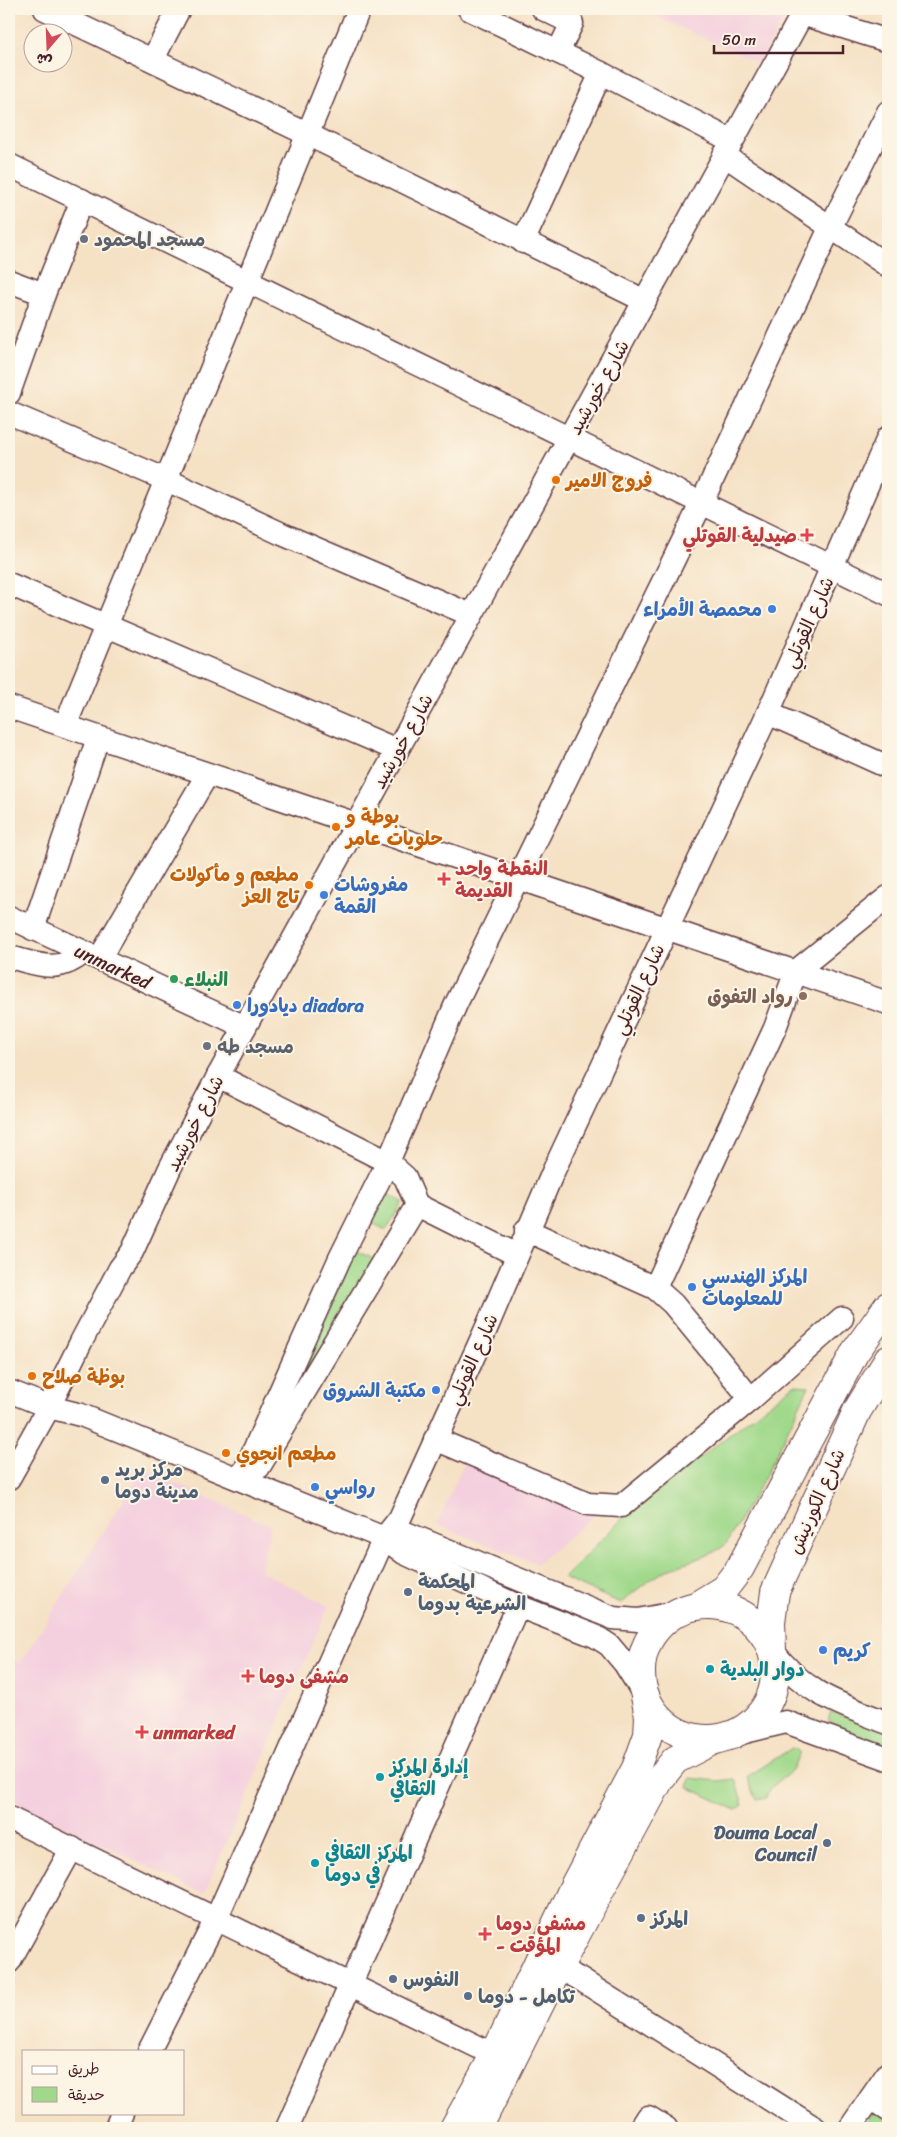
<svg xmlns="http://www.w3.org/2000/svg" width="897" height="2137" viewBox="0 0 897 2137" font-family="Sriracha,'Playpen Sans Arabic',sans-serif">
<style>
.built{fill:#f4cfde}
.green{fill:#a0d98b;stroke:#757c5b}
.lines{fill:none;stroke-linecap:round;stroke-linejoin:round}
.minor-casing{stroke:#643c42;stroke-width:25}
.major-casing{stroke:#643c42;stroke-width:30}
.minor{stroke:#fff;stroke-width:22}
.major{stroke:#fff;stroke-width:28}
.worship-dot{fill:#6b7280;stroke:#fcf5e5;stroke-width:2}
.food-dot{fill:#e8710a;stroke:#fcf5e5;stroke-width:2}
.health-dot{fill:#e0444e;stroke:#fcf5e5;stroke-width:2}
.shop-dot{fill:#3f7fe0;stroke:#fcf5e5;stroke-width:2}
.leisure-dot{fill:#2e9e5b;stroke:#fcf5e5;stroke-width:2}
.education-dot{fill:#8d6e63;stroke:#fcf5e5;stroke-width:2}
.service-dot{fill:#5c6f8a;stroke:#fcf5e5;stroke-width:2}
.culture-dot{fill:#0f9aa8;stroke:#fcf5e5;stroke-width:2}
.labels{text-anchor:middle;stroke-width:4;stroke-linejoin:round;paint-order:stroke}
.worship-label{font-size:19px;font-weight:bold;fill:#5b616d;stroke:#fcf5e5;text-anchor:start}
.street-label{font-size:19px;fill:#4a1f2b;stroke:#fcf5e5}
.food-label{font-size:19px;font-weight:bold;fill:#c56008;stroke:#fcf5e5;text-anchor:start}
.health-label{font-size:19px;font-weight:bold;fill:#be3a42;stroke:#fcf5e5;text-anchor:start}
.shop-label{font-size:19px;font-weight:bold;fill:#366cbe;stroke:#fcf5e5;text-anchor:start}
.leisure-label{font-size:19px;font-weight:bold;fill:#27864d;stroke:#fcf5e5;text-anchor:start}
.education-label{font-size:19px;font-weight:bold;fill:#785e54;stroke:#fcf5e5;text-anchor:end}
.service-label{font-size:19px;font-weight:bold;fill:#4e5e75;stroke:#fcf5e5;text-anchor:start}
.culture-label{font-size:19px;font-weight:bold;fill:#0d838f;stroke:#fcf5e5;text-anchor:start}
</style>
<rect width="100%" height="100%" fill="#fcf5e5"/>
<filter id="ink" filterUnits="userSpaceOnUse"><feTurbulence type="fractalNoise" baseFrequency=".02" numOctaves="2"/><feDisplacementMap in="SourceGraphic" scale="10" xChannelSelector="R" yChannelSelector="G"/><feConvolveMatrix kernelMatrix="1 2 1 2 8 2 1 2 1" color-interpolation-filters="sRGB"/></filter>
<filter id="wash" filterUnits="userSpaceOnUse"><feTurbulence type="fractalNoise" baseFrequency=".0096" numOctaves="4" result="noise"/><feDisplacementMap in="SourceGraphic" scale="20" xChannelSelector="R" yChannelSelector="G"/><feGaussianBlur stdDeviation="1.12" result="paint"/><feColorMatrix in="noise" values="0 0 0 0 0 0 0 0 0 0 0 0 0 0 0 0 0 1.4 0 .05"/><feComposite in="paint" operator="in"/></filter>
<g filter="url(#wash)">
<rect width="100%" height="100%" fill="#f5e1c4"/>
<g class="built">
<polygon points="640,9 790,9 759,63"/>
<polygon points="469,1451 606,1506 537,1564 437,1525"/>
<polygon points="143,1469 271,1526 260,1571 329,1606 204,1894 9,1800 9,1657 20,1663"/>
</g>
<g class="green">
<polygon points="375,1188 403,1202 386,1230 360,1217"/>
<polygon points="356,1251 379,1261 295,1399 286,1395"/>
<path d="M794,1385L809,1386L768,1471L726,1544C710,1558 688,1560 669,1569C651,1578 636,1590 621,1603L563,1578L628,1513Z"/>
<polygon points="831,1712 888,1730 888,1749 847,1734 828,1720"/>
<path d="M792,1748L800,1752C798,1757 796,1763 793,1768C786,1780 771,1781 766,1798L757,1800L747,1777Z"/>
<polygon points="690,1778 718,1781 735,1779 743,1805 736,1810 688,1787"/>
<polygon points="876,2110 888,2118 888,2128 863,2128"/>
</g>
</g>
<g filter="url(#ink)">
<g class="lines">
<defs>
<g id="minor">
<polyline points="45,9 307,134 645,301"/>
<polyline points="469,9 601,73 732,141"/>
<polyline points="543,9 572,23 558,52"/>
<polyline points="802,14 888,41"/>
<polyline points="153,59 179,9"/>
<polyline points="724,155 888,266"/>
<polyline points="9,165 888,594"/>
<polyline points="523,242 601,73"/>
<polyline points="9,281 44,294"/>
<polyline points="9,393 44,294 82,200"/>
<polyline points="9,413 167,480 282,534 471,615"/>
<polyline points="9,584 397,750"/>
<polyline points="9,707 888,1003"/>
<polyline points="768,713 888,767"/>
<polyline points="65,726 359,9"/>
<polyline points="9,917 245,1027"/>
<polyline points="33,929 98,738"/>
<path d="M9,957C39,964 58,975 84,952"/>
<polyline points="99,959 207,775"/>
<polyline points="218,1076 388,1162 405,1177 417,1205 259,1467"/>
<polyline points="417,1205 517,1255"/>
<polyline points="526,1230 655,1288 673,1304 751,1399"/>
<polyline points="655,1288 775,1028 796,971 888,897"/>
<polyline points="9,1391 49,1407 81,1415 384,1538 404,1553 518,1606 595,1636 609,1645 625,1664 645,1696"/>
<polyline points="435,1439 588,1504 621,1506 751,1399 842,1318"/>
<polyline points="9,1478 49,1407 81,1342 120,1268 132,1252 170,1168 218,1076 805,9"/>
<polyline points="241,1479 340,1258 388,1162 456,1004 702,502 830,228 888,112"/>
<polyline points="384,1538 406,1533 613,1618 638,1620 675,1613"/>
<path d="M772,1650C806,1695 838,1703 888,1723"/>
<polyline points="732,1735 786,1722 888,1759"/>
<polyline points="9,1818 509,2062"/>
<polyline points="9,1962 72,1848"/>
<polyline points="558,1968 578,1978 815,2128"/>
<polyline points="149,2051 216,1919 384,1538 400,1518 486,1329 553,1172 768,713 888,438"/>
<polyline points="871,2098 888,2110"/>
<polyline points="116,2128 122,2113"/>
<polyline points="287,2128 518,1606"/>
<polyline points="641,2128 648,2117 666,2128"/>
<polyline points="850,2128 888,2073"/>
</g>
<g id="major">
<circle cx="708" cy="1672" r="67"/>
<polyline points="696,1606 724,1589 740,1568 855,1352 888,1306"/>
<polyline points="772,1650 771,1622 775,1592 857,1411 888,1360"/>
<polyline points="454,2128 495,2054 574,1886 636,1768 648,1735 649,1716 645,1696"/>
<polyline points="478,2128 558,1968 660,1779 675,1760 712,1741 732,1735"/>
</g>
</defs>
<use href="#minor" class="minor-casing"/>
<use href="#major" class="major-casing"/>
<use href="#minor" class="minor"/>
<use href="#major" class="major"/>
</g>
</g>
<g class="worship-dot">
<circle cx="84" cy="239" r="5"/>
<circle cx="207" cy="1046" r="5"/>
</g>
<g class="food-dot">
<circle cx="556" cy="480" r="5"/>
<circle cx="336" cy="827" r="5"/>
<circle cx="309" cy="885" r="5"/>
<circle cx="32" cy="1376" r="5"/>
<circle cx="226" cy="1453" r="5"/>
</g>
<g class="health-dot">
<path d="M804.5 527.5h5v5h5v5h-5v5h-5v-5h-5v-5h5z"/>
<path d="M441.5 871.5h5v5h5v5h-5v5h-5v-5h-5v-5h5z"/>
<path d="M245.5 1668.5h5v5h5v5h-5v5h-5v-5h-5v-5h5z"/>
<path d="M139.5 1724.5h5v5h5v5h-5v5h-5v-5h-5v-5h5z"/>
<path d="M482.5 1926.5h5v5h5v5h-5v5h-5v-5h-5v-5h5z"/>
</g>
<g class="shop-dot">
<circle cx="772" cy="609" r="5"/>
<circle cx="324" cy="895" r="5"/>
<circle cx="237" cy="1005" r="5"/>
<circle cx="692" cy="1287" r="5"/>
<circle cx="436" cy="1390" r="5"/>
<circle cx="315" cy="1487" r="5"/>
<circle cx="823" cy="1650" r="5"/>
</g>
<circle class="leisure-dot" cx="174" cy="979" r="5"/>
<circle class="education-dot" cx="803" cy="996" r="5"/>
<g class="service-dot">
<circle cx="105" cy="1480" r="5"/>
<circle cx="408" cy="1592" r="5"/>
<circle cx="827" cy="1843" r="5"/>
<circle cx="641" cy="1918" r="5"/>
<circle cx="393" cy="1979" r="5"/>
<circle cx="468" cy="1996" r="5"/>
</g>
<g class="culture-dot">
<circle cx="710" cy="1669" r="5"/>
<circle cx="380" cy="1777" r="5"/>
<circle cx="315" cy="1863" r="5"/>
</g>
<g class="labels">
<g class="worship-label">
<text x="94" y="246">مسجد المحمود</text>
<text x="217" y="1053">مسجد طه</text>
</g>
<g class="street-label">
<text transform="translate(598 387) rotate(-61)" y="7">شارع خورشيد</text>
<text transform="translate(808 622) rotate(-66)" y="7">شارع القوتلي</text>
<text transform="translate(402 741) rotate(-61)" y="7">شارع خورشيد</text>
<text transform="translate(113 966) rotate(25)" y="7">unmarked</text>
<text transform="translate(638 989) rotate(-65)" y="7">شارع القوتلي</text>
<text transform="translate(194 1123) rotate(-63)" y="7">شارع خورشيد</text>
<text transform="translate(472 1359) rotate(-66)" y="7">شارع القوتلي</text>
<text transform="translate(816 1501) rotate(-66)" y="7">شارع الكورنيش</text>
</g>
<g class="food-label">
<text x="566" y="487">فروج الامير</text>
<text x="346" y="823">بوطة و<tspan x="346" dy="22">حلويات عامر</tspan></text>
<text x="299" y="881" text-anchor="end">مطعم و مأكولات<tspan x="299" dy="22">تاج العز</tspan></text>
<text x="42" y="1383">بوظة صلاح</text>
<text x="236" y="1460">مطعم انجوي</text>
</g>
<g class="health-label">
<text x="797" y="542" text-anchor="end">صيدلية القوتلي</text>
<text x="455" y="875">النقطة واحد<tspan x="455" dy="22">القديمة</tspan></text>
<text x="259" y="1683">مشفى دوما</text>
<text x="153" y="1739">unmarked</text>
<text x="496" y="1930">مشفى دوما<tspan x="496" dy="22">- المؤقت</tspan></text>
</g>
<g class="shop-label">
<text x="762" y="616" text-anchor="end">محمصة الأمراء</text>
<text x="334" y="891">مفروشات<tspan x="334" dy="22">القمة</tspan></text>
<text x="247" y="1012">ديادورا diadora</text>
<text x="702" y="1283">المركز الهندسي<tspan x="702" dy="22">للمعلومات</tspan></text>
<text x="426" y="1397" text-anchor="end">مكتبة الشروق</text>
<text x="325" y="1494">رواسي</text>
<text x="833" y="1657">كريم</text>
</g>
<g class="leisure-label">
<text x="184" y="986">النبلاء</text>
</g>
<g class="education-label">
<text x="793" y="1003">رواد التفوق</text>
</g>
<g class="service-label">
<text x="115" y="1476">مركز بريد<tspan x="115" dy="22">مدينة دوما</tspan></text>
<text x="418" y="1588">المحكمة<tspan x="418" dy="22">الشرعية بدوما</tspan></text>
<text x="817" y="1839" text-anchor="end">Douma Local<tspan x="817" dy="22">Council</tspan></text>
<text x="651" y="1925">المركز</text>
<text x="403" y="1986">النفوس</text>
<text x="478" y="2003">تكامل - دوما</text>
</g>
<g class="culture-label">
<text x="720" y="1676">دوار البلدية</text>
<text x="390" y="1773">إدارة المركز<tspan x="390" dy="22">الثقافي</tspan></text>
<text x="325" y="1859">المركز الثقافي<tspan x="325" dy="22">في دوما</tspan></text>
</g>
</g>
<rect width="897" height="2137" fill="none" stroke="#fcf5e5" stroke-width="30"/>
<rect x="22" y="2050" width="162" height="65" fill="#fcf5e5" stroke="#b59f9b"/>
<rect x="32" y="2066" width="25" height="8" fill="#ffffff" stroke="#b59f9b"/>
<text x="68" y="2074" font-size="15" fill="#4a1f2b">طريق</text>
<rect x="32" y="2087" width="25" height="15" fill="#a0d98b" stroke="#b59f9b"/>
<text x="68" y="2100" font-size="15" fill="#4a1f2b">حديقة</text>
<g transform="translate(48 48) rotate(199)"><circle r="24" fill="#fcf5e5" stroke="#b59f9b"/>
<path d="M0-4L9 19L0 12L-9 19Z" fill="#d1495b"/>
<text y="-8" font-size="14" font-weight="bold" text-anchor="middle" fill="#4a1f2b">ش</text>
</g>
<path d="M714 45v8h129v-8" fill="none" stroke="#4a1f2b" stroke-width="2.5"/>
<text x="722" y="45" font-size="15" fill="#4a1f2b" stroke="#fcf5e5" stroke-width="4" paint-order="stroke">50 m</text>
</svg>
